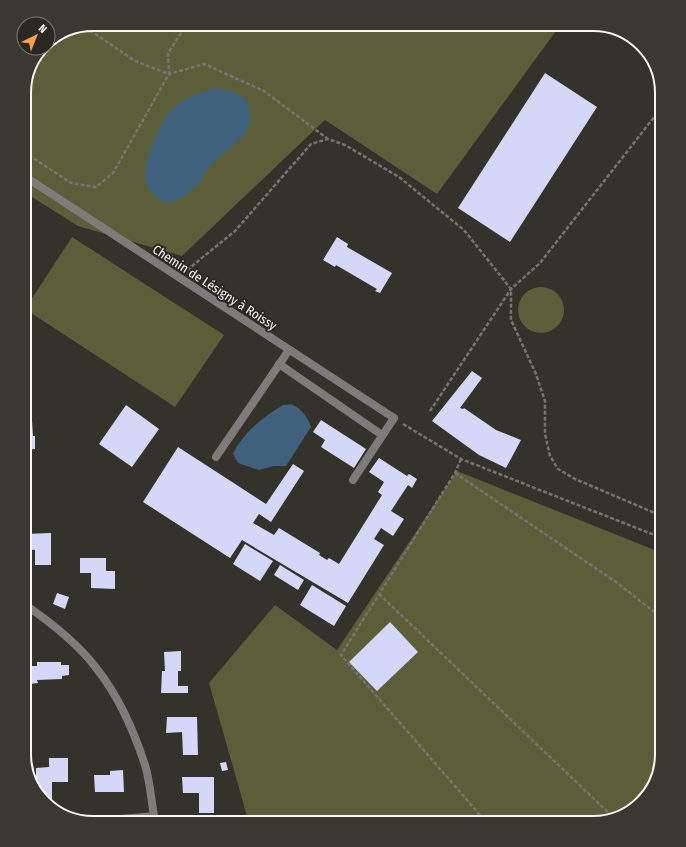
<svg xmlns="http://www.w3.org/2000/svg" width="686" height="847" viewBox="0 0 686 847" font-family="'Fira Sans Condensed',sans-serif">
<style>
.green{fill:#5a5e39}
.water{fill:#40617c}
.building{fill:#d5d7f9}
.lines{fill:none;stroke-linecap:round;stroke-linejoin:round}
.path{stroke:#75746e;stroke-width:2.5;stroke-dasharray:4 2;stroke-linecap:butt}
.service{stroke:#7e7b79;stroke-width:8}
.minor{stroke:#7e7b79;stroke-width:8}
.labels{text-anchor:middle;stroke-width:4;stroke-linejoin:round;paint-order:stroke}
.street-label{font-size:13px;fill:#f6f5f1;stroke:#292822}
.rim{fill:none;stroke:#f6f5f1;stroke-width:2}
</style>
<rect width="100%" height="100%" fill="#33322b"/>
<g class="green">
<polygon points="93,24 561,24 437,194 325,120 182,256 78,226 24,192 24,89 31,63 42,48 48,48 48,41"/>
<polygon points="72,237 224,335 175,407 25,309"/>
<circle cx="541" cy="310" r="23"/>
<polygon points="457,471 662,553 662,754 653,788 631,811 593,823 249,823 209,683 275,605 337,650"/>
</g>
<g class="water">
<path d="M216,88L234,92L247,101L251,120L243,137L225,152L210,166L198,185L181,199L166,203C156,198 149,192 146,181C142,164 159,124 170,112C182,98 200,93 216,88Z"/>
<path d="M283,405C286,405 290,404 293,405C301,408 309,419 311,427L286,466H274L259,470L238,463L233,454C243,433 263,417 283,405Z"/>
</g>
<g class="building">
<polygon points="545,73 597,107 510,242 458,208"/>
<polygon points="337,237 348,244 347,247 392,273 380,293 375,291 377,289 336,265 335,267 323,260"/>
<polygon points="472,371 482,378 460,408 463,409 464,408 496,430 521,440 506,468 479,455 432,421"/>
<rect x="24" y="384" width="4" height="8"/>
<polygon points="126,405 159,429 132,467 99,444"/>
<polygon points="321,420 366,449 354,468 321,447 325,440 313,432"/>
<polygon points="24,421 32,421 33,436 35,436 35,449 24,450"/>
<polygon points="178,447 266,504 293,464 304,471 271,522 259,514 253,523 274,535 279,528 320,553 319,555 327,560 329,558 339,564 382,495 378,492 384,482 369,472 379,458 407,476 409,474 417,479 412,488 408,485 391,511 404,519 393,536 381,528 374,539 384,545 348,603 242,540 230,558 143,502"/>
<polygon points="51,533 51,565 35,565 35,550 24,549 24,534"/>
<polygon points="245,544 273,561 260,581 233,564"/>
<polygon points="80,558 106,558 106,571 115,571 115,589 91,588 91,573 80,573"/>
<polygon points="280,565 304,580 298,590 274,575"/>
<polygon points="312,585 346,606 334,626 300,605"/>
<polygon points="57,593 69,597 65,609 53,604"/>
<polygon points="390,622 418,652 377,691 349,662"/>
<polygon points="181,651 181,671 178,671 178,686 188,686 188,693 161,693 162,671 165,671 164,652"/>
<polygon points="37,662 61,662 61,665 69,665 69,675 62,676 62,679 37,680 38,683 30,684 30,666 37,666"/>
<polygon points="167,717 197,717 198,755 183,755 182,732 166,733"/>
<polygon points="49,758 68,758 68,782 52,782 52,801 45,801 36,793 36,768 49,767"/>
<polygon points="226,762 228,770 222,771 220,763"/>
<polygon points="123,770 124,792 95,792 94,775 110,775 110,771"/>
<polygon points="182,777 214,777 214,813 199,813 199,793 183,793"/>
</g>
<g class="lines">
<g class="path">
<polyline points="85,27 135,61 169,74 168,53 187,24"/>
<polyline points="24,152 71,183 96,187 113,173 169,74 204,64 264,91 328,139"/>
<polyline points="187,270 235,231 311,144 328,139 345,145 399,177 464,230 511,289 511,320 536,374 545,401 545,434 550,456 558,469 575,479 662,516"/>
<polyline points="430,411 511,289 540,263 662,107"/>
<polyline points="403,424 461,459 662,538"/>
<polyline points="461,459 455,473 341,655 487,823"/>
<polyline points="455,473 616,582 662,618"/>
<polyline points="379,594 613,817"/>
</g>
<g class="service">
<polyline points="279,364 382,435"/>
<polyline points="216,457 289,350"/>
<polyline points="353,480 394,418"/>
</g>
<g class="minor">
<polyline points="24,176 394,418"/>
<path d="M24,604C49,621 79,645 97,669C119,697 134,731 145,765C150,781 151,799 154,816L153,823"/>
<polyline points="88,822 154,816"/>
</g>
</g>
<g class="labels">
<g class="street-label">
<text transform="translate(215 287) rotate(33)" y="5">Chemin de Lésigny à Roissy</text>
</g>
</g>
<path d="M0 0H686V847H0ZM93 31H593A62 62 0 0 1 655 93V754A62 62 0 0 1 593 816H93A62 62 0 0 1 31 754V93A62 62 0 0 1 93 31Z" fill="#393833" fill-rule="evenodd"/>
<path class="rim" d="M93 31H593A62 62 0 0 1 655 93V754A62 62 0 0 1 593 816H93A62 62 0 0 1 31 754V93A62 62 0 0 1 93 31Z"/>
<g transform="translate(36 36) rotate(43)"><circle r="19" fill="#292822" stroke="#7b7a75"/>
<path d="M0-3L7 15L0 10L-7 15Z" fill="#f9a04c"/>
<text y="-6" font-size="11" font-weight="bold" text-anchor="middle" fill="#f6f5f1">N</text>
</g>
</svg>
